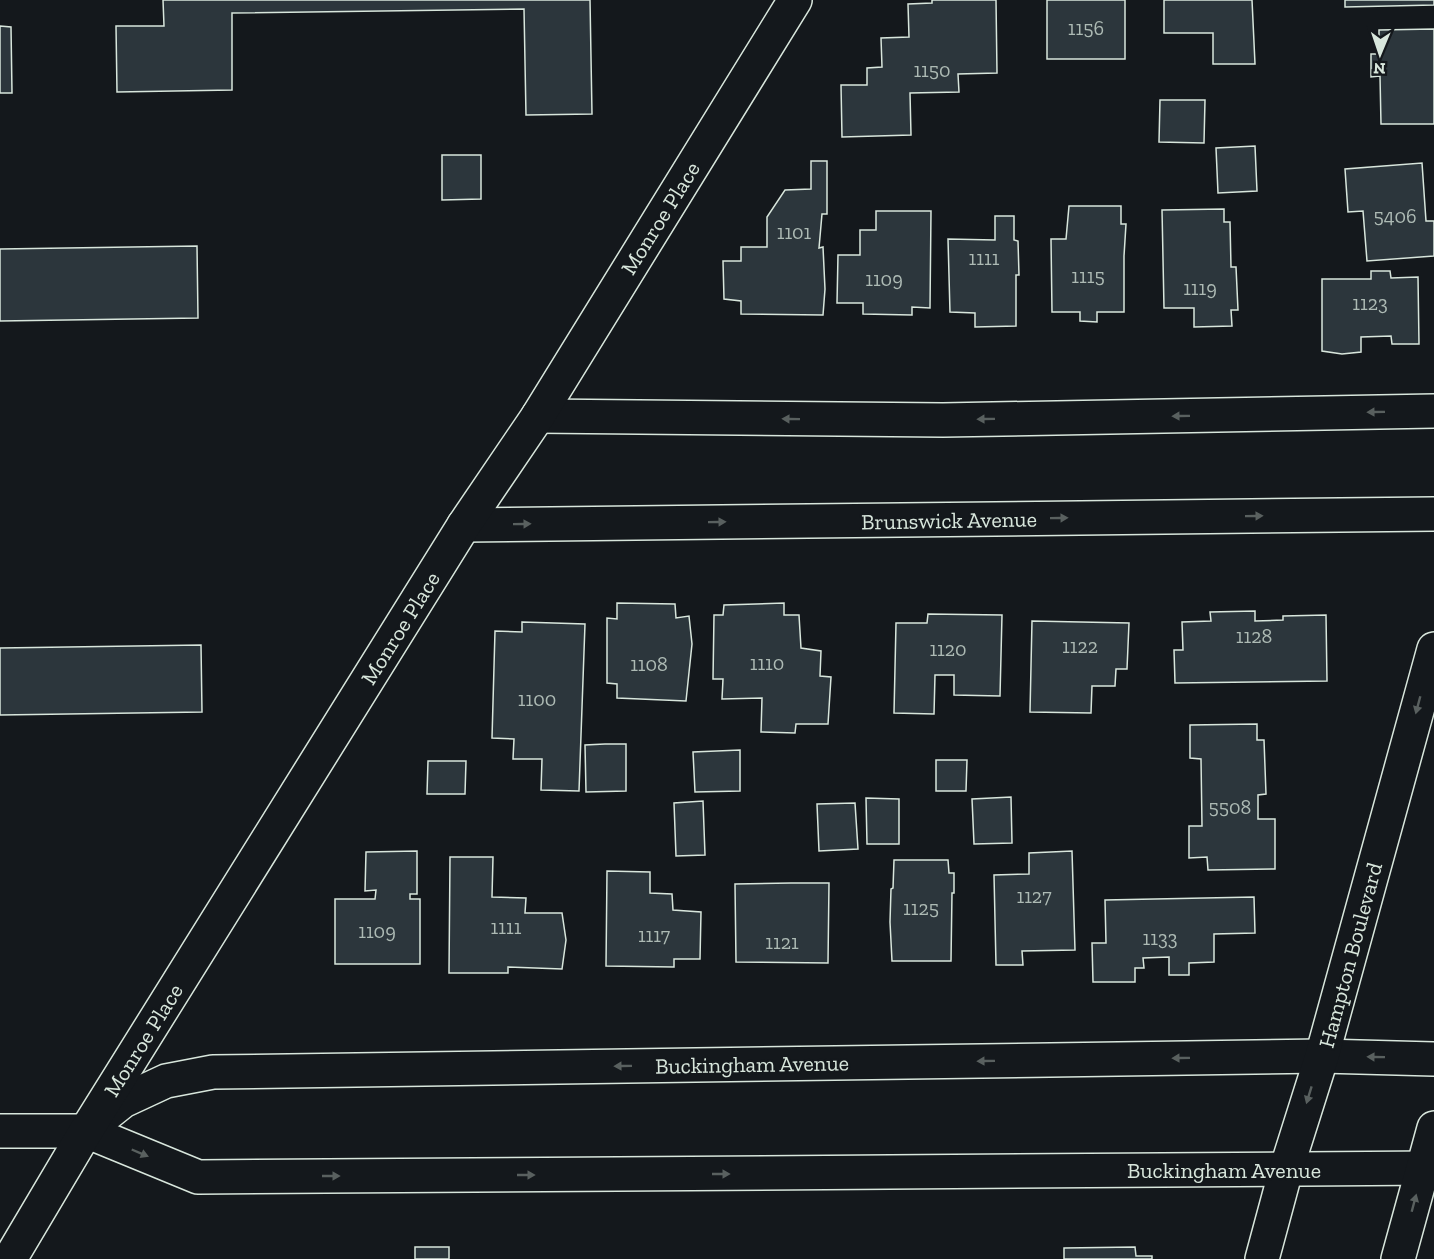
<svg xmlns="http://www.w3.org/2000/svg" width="1434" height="1259" viewBox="0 0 1434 1259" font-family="'Zilla Slab',serif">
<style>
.building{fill:#2c363c;stroke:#d8e6dc;stroke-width:1.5}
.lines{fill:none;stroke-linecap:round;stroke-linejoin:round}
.minor-casing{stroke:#d8e6dc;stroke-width:36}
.major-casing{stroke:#d8e6dc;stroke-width:36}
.minor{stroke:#14181c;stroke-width:33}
.major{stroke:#14181c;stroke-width:33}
.oneway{fill:#59605f}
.labels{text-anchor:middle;stroke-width:4.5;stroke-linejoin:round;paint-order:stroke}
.number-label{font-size:20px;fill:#adbab4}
.street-label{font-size:22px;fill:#d8e6dc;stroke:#14181c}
</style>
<rect width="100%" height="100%" fill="#14181c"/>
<g class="building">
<polygon points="163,0 590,0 592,114 526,115 524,9 232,13 232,90 117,92 116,26 164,26"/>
<polygon points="932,0 996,0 997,73 958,74 959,92 910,93 911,135 842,137 841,85 867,85 867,68 882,67 881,38 909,37 908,4 932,3"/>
<rect x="1047" y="0" width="78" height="59"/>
<polygon points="1164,0 1252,0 1255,64 1213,64 1213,33 1164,33"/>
<polygon points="1345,0 1434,0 1434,5 1345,7"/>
<polygon points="0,26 11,27 12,93 0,93"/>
<polygon points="1434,29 1434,124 1381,124 1380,76 1371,77 1371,54 1379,54 1379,30"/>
<polygon points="1160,100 1205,100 1204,143 1159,142"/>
<polygon points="1255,146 1257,191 1218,193 1216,148"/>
<polygon points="442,155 481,155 481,199 442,200"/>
<polygon points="811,161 827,161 827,214 822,214 819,248 823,247 825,289 823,315 741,314 741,301 724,299 723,261 741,261 741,247 767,247 767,217 785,190 811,189"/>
<polygon points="1422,163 1426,221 1434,221 1434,256 1367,261 1363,211 1348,212 1345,169"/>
<polygon points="1069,206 1121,206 1121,224 1126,224 1124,256 1124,312 1097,312 1097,322 1080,321 1080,312 1052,312 1051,239 1066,239"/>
<polygon points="1224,209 1224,222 1230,222 1231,267 1236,267 1238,310 1231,310 1232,326 1194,327 1194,308 1164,308 1162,210"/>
<polygon points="876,211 931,211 930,308 912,307 912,315 863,314 863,303 837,303 838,255 860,255 860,230 876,230"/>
<polygon points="995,216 1014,216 1014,240 1018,241 1019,275 1016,275 1016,326 975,327 975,313 950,312 948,239 995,240"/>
<polygon points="197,246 198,318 0,321 0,249"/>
<polygon points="1371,271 1390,271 1391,278 1418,277 1419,344 1392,344 1391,336 1361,337 1361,352 1342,354 1322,351 1322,279 1371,279"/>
<polygon points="617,603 675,604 676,618 689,616 692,644 686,701 617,698 617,684 607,683 607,618 617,619"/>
<polygon points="784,603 784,615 799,615 801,648 821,651 820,676 831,677 828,724 796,724 795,733 761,732 762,698 722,699 723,679 713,679 714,615 723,615 724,605"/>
<polygon points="1255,611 1255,621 1283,620 1283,616 1326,615 1327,681 1175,683 1174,650 1183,650 1182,622 1211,621 1210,612"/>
<polygon points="928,614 1002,615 1000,696 954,695 954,675 935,675 934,714 894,713 896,623 927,623"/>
<polygon points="1032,621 1129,623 1127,669 1116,669 1115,686 1092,686 1091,713 1030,712"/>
<polygon points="522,622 585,624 579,791 541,790 542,759 513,759 514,739 492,738 495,631 522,632"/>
<polygon points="201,645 202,712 0,715 0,648"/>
<polygon points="1257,724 1257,740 1264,740 1266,794 1258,795 1258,819 1275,819 1275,869 1208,870 1207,857 1189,858 1189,826 1202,826 1201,759 1190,758 1190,725"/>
<polygon points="605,744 626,744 626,791 586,792 585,745"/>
<polygon points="740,750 740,791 695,792 693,752"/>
<polygon points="936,760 967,760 966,791 936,791"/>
<polygon points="428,761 466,761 465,794 427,794"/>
<polygon points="1011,797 1012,843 974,844 972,799"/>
<polygon points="866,798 899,799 899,844 867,844"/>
<polygon points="703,801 705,855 676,856 674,803"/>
<polygon points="855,803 858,849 819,851 817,804"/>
<polygon points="417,851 417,894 410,894 410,899 420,899 420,964 335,964 335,899 375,899 376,890 365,891 366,852"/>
<polygon points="1072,851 1075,950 1022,951 1023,965 996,965 994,875 1029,874 1029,853"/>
<polygon points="450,857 493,857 492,897 526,898 525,913 562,913 566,940 562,969 508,967 508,973 449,973"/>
<polygon points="894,860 948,860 949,873 954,873 954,893 952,893 951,961 892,961 890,922 891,889 893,888"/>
<polygon points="607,871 650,872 650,893 672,894 673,910 701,912 700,959 674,959 674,967 606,966"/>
<polygon points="791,883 829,883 828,963 736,962 735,884"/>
<polygon points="1254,897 1255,933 1214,934 1214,962 1189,963 1189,975 1169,975 1169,957 1143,958 1144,968 1135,968 1135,982 1093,982 1092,943 1106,943 1105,900"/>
<rect x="415" y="1247" width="34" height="12"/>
<polygon points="1135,1247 1136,1256 1152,1256 1152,1259 1064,1259 1064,1248"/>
</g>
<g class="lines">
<defs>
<g id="minor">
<polyline points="538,416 943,420 1434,411"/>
<polyline points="464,525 1434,514"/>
<polyline points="98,1121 123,1101 166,1081 213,1072 1322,1056 1434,1059"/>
<polyline points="0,1131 86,1131 198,1177 1434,1168"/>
<polyline points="10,1259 86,1131 464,525 538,416 795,0"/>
</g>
<g id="major">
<polyline points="1262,1259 1286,1170 1322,1056 1434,649"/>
<polyline points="1398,1259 1434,1128"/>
</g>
</defs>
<use href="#minor" class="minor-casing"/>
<use href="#major" class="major-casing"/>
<use href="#minor" class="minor"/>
<use href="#major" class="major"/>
</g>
<defs><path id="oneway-solid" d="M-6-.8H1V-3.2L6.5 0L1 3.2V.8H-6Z" transform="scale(1.5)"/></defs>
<g class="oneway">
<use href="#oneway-solid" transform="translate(1376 412) rotate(179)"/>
<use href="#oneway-solid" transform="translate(1181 416) rotate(179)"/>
<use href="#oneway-solid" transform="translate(791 419) rotate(-179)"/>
<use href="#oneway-solid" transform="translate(986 419) rotate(179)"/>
<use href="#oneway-solid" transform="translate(1254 516) rotate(-1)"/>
<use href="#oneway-solid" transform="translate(1059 518) rotate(-1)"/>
<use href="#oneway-solid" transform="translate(717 522) rotate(-1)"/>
<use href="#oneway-solid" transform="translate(522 524) rotate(-1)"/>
<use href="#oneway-solid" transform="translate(1418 705) rotate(105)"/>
<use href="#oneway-solid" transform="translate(1376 1057) rotate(-179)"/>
<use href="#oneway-solid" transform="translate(1181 1058) rotate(179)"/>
<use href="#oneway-solid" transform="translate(986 1061) rotate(179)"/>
<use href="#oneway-solid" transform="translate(623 1066) rotate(179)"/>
<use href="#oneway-solid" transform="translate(1309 1095) rotate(107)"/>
<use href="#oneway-solid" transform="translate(140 1153) rotate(23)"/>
<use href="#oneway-solid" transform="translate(721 1174)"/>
<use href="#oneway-solid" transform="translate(526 1175)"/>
<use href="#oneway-solid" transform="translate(331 1176)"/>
<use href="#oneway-solid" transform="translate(1414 1203) rotate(-75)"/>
</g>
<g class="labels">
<g class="number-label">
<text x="1086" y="35">1156</text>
<text x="932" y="77">1150</text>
<text x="1395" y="223">5406</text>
<text x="794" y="239">1101</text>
<text x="984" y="265">1111</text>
<text x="1088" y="283">1115</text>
<text x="884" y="286">1109</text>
<text x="1200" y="295">1119</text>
<text x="1370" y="310">1123</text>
<text x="1254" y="643">1128</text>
<text x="1080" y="653">1122</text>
<text x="948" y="656">1120</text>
<text x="767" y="670">1110</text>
<text x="649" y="671">1108</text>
<text x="537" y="706">1100</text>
<text x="1230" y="814">5508</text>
<text x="1034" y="903">1127</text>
<text x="921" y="915">1125</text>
<text x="506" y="934">1111</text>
<text x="377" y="938">1109</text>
<text x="654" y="942">1117</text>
<text x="1160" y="945">1133</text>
<text x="782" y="949">1121</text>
</g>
<g class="street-label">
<text transform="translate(660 218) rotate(-58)" y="8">Monroe Place</text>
<text transform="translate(949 520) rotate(-1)" y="8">Brunswick Avenue</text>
<text transform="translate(400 628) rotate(-58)" y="8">Monroe Place</text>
<text transform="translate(1350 955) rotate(-75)" y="8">Hampton Boulevard</text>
<text transform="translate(143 1040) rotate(-58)" y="8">Monroe Place</text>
<text transform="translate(752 1064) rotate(-1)" y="8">Buckingham Avenue</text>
<text x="1224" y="1178">Buckingham Avenue</text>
</g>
</g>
<g transform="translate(1380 54) rotate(182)" stroke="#14181c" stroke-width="4.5" paint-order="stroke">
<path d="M0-4.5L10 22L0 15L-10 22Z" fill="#d8e6dc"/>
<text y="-9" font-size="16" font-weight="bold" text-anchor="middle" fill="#d8e6dc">N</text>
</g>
</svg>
